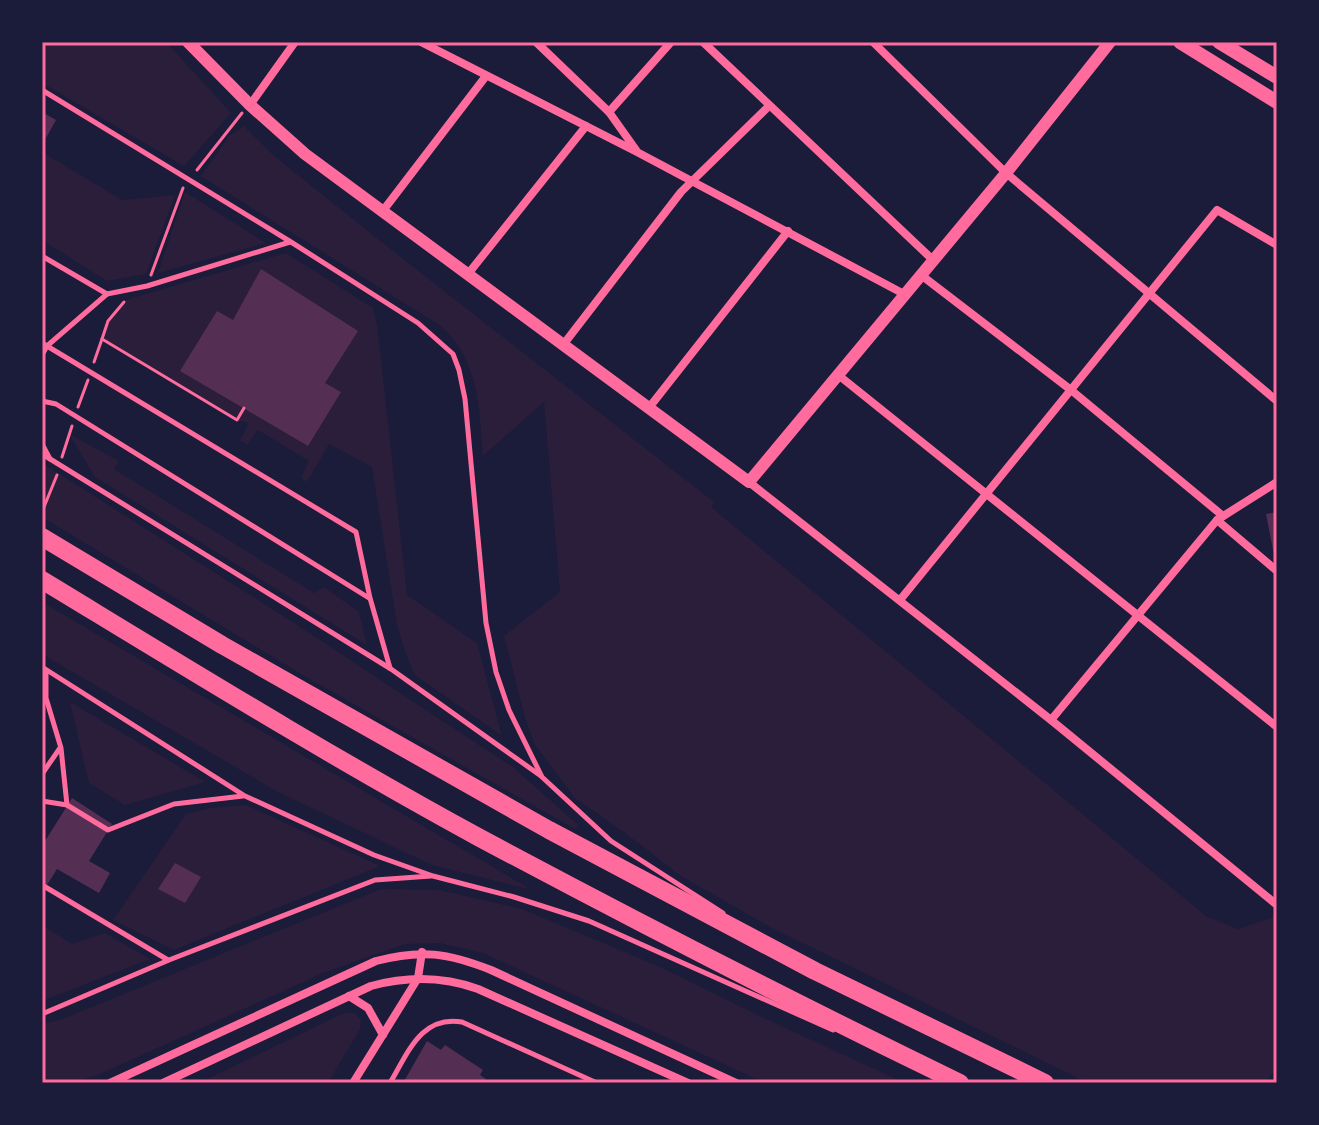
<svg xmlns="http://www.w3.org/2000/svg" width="1319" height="1125" viewBox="0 0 1319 1125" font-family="Rubik,sans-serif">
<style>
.green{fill:#2a1e3b}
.building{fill:#542f53}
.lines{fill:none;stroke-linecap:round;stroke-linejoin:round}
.path{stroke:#ff6b9d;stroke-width:3}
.service{stroke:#ff6b9d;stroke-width:5}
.minor{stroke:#ff6b9d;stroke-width:8}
.tertiary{stroke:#ff6b9d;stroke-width:12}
.secondary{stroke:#ff6b9d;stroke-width:14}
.motorway{stroke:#ff6b9d;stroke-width:18}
.neatline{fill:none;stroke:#ff6b9d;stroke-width:3}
</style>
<rect width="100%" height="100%" fill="#1b1b3a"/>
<g class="green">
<polygon points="42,42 166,42 231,113 184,166 42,83"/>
<path d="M244,126L274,156L398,255L714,502L711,507L1206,916L1238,929L1277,916V1068L1265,1083H1088L770,927L681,876L629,836L575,798L535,745L526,721L504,636L560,592L544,402L483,456C479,407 479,361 441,326L201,176L230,135Z"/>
<polygon points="42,152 122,200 175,195 146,274 107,281 42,240"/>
<polygon points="185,192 266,243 158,273"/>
<polygon points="286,253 373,308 377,324 407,595 477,643 502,736 415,675 406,655 397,625 372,467 329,444 307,482 301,478 309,461 258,430 247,445 240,440 249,423 237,420 102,339 107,323 126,300"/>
<polygon points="69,434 119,461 114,469 314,593 324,587 359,612 367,645 95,477"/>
<polygon points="42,463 288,619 514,768 578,825 575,829 306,677 42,517"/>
<polygon points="42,602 532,890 432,865 278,792 42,654"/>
<polygon points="70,702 205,782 125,805 89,783"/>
<polygon points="246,805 380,866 174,950 113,920 186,814 211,808"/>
<polygon points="381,889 440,890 522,909 658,966 766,1019 905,1083 765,1083 483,953 440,943 405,944 323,973 98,1075 72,1083 42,1083 42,1024 60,1020"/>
<polygon points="42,925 72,944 105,933 150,959 42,1001"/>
<polygon points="344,1013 354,1013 361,1020 360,1029 328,1083 199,1083"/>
</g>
<g class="building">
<polygon points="42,112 56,120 42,145"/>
<polygon points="261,269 358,331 325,383 341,392 308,446 180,371 217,311 233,320"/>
<polygon points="1277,512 1277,554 1274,555 1266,514"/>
<polygon points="72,798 112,824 89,861 110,873 99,893 57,869 42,893 42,846"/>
<polygon points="175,863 201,877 185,903 158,889"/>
<polygon points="427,1041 441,1050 445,1045 483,1070 480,1075 486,1079 483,1083 403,1083"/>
</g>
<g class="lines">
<g class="path">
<polyline points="197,170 242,113"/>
<polyline points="151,275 183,188"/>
<polyline points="124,302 108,321 102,339 237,420 244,408"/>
<polyline points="94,362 102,339"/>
<polyline points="78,407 88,380"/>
<polyline points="62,457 72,426"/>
<polyline points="44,507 57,475"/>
</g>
<g class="service">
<polyline points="42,90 291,242 418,323 453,354 459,370 465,399 486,623 496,672 509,710 542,777 611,841 723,913"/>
<polyline points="42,256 107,294"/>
<polyline points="42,343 356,532 370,598 390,668"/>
<polyline points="42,355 47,346 107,294 147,286 290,242"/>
<polyline points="42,401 56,404 369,598"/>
<polyline points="42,444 50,459"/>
<polyline points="42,454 391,669 541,776"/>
<polyline points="42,667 245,796 374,855 433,876 514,897 589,921 833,1030"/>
<polyline points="46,670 46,698 61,748 67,805 108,830 174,804 243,796"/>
<polyline points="42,774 60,748"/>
<polyline points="42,801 67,805"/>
<polyline points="42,885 168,960"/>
<polyline points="42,1014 169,960 375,880 431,876"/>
<path d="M390,1083C408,1053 421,1015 462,1022L597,1083"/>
</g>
<g class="minor">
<polyline points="421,42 637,152 904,294"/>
<polyline points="536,42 609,112 636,150"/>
<polyline points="703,42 933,260"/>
<polyline points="873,42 1006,173 1277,401"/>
<polyline points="250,105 295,42"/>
<polyline points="609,112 671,42"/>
<polyline points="382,212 486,76"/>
<polyline points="468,274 586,126"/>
<polyline points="921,275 1071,390 1223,516"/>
<polyline points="563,345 681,192 769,106"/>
<polyline points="837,374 1277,727"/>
<polyline points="648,409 788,231"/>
<polyline points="749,482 1051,720 1277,905"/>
<polyline points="1217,520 1277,571"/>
<polyline points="900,600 1217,210 1277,245"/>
<polyline points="1051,720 1217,520 1277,482"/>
<polyline points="349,996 368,1008 383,1035"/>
<path d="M110,1083L376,961C421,949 448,953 491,970L736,1083"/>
<path d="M163,1083L371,986C408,976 442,976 478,989L688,1083"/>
<polyline points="353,1083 418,978 422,952"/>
</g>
<polyline class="tertiary" points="188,42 250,105 305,154 749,482 1006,173 1110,42"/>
<g class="secondary">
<polyline points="1180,42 1277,102"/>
<polyline points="1219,42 1277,77"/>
</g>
<g class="motorway">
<polyline points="42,537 222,645 549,830 815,971 1045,1083"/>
<path d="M42,580C187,668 331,757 480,838C639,923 799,1005 960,1083"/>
</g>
</g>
<rect width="1319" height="1125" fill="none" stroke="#1b1b3a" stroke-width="88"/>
<rect x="44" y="44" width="1231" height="1037" class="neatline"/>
</svg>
